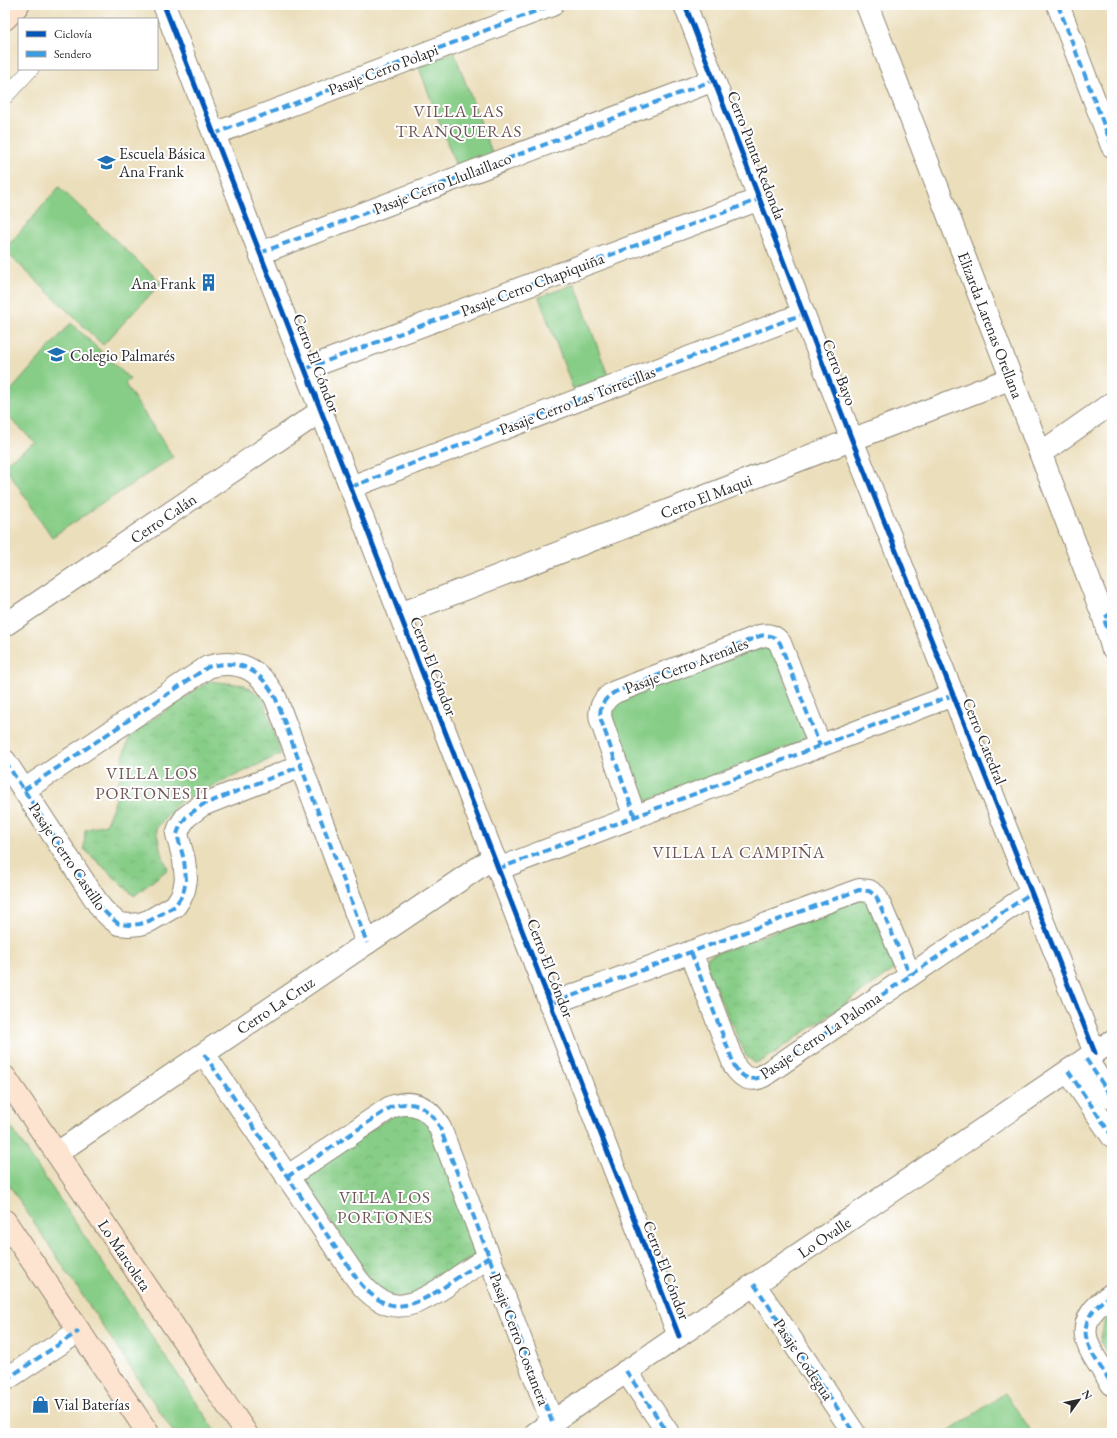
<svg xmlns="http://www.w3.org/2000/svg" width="1117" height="1438" viewBox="0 0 1117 1438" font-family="'EB Garamond',serif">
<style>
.grass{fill:#87cd87;stroke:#597c59}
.park{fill:url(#park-crowns);stroke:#597c59}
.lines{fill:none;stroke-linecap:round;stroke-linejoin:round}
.service-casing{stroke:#8b8473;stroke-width:16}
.minor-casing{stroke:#8b8473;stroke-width:24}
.tertiary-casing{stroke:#8b8473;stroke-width:24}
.secondary-casing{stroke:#8b8473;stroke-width:24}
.service{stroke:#fff;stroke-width:15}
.minor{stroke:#fff;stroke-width:22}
.tertiary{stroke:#fff;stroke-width:22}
.secondary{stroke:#fde4d1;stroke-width:22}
.quiet{stroke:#3d9ce1;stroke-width:4;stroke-dasharray:8 4;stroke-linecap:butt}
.cycleway-casing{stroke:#fff;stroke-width:8}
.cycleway{stroke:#0057b8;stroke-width:5}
.labels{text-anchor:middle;stroke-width:4;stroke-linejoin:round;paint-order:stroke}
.street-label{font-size:16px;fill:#2b2b2b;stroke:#fff}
.poi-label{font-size:16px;fill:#2b2b2b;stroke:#fff;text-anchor:start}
.neighbourhood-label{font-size:17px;letter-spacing:1px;fill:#705656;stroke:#fff}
</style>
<defs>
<pattern id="park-crowns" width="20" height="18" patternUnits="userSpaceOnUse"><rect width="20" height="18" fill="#87cd87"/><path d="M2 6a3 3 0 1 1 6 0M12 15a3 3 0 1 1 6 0" fill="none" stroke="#75b075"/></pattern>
</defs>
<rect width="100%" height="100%" fill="#fff"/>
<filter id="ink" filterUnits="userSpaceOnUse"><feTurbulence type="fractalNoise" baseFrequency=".025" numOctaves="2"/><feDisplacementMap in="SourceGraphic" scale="8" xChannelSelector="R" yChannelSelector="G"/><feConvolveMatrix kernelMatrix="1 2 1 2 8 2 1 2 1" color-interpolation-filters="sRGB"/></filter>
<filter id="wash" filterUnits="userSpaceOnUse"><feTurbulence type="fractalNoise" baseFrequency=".012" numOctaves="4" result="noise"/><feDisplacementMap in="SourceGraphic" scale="16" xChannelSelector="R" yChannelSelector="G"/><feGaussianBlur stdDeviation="0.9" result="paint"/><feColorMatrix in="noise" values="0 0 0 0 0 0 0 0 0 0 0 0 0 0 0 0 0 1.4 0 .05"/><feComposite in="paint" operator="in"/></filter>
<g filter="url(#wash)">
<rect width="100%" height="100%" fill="#ebdebb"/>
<g class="grass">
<polygon points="454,52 493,155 457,169 418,65"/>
<polygon points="59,187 161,283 103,345 5,251 5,249"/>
<polygon points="575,284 608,376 573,389 539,297"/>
<polygon points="71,323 130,379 125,384 173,457 52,537 5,467 5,463 36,443 5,414 5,397"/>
<polygon points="766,646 772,647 806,735 801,742 647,801 640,799 609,717 614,701"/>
<polygon points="5,1118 217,1433 174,1433 5,1179"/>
<polygon points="1005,1393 1030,1429 1025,1433 947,1433"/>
</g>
<g class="park">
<polygon points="209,681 244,685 263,697 281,754 179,802 156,829 161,852 168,869 134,896 84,849 85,830 106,824 116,799 122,760 130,735"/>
<polygon points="865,897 896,966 895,969 764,1060 755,1063 746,1056 706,967 707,959 709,956"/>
<polygon points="396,1113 425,1117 480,1252 408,1298 379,1294 303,1180 304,1175"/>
<polygon points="1112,1314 1112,1360 1100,1342 1105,1318"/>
</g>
</g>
<g filter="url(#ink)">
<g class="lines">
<defs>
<polyline id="service" points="5,97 31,69"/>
<g id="minor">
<polyline points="164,5 679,1336"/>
<polyline points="685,5 852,440 1095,1053"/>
<polyline points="867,5 1104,618 1112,647"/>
<polyline points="1058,5 1112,146"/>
<polyline points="214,134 552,5"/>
<polyline points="260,253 714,80"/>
<polyline points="305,369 760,199"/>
<polyline points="1041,453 1112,403"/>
<polyline points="351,487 803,314"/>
<polyline points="400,614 1012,378"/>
<polyline points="5,625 321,411"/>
<polyline points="5,761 101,908 110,917 119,924 129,925 140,924 149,921 175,906 181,897 184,890 186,879 184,860 177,834 180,826 186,817 202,805 301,766"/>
<path d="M24,790L208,667C240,658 261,670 276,699L367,943"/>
<path d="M635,817L601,720C598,708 604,698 615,692L760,636C768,634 775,636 780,643L820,746"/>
<polyline points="498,869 953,695"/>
<path d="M691,952L735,1067C743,1078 750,1082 763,1076L1031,893"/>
<polyline points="550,1004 859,890 869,891 876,896 910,975"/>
<path d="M204,1054L357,1279C387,1318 411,1309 447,1285C461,1275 475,1266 489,1257"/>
<polyline points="1086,1059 1112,1098"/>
<polyline points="1068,1071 1112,1136"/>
<polyline points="57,1153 494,857"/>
<path d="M287,1177L391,1107C414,1099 429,1107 440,1128L552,1422"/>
<polyline points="754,1284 854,1433"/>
<path d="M1112,1294C1067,1325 1088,1348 1112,1384"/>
<polyline points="626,1371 668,1433"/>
<polyline points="5,1380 79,1331"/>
</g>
<polyline id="tertiary" points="536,1433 1112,1041"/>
<g id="secondary">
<polyline points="5,19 18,5"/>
<polyline points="5,1077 246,1433"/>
<polyline points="5,1221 148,1433"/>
</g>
</defs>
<use href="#service" class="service-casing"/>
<use href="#minor" class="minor-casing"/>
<use href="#tertiary" class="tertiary-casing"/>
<use href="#secondary" class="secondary-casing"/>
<use href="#service" class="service"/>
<use href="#minor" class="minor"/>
<use href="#tertiary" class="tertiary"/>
<use href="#secondary" class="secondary"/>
<g class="quiet">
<polyline points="1058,5 1112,146"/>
<polyline points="214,134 552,5"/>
<polyline points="260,253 714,80"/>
<polyline points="305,369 760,199"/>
<polyline points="351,487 803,314"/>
<polyline points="1112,613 1104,618 1112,647"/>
<polyline points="5,761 101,908 110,917 119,924 129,925 140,924 149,921 175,906 181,897 184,890 186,879 184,860 177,834 180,826 186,817 202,805 301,766"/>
<path d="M24,790L208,667C240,658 261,670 276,699L367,943"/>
<path d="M635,817L601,720C598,708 604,698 615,692L760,636C768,634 775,636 780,643L820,746"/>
<polyline points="498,869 953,695"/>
<path d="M691,952L735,1067C743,1078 750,1082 763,1076L1031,893"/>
<polyline points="550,1004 859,890 869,891 876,896 910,975"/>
<path d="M204,1054L357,1279C387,1318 411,1309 447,1285C461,1275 475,1266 489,1257"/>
<polyline points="1086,1059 1112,1098"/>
<polyline points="1068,1071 1112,1136"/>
<path d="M287,1177L391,1107C414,1099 429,1107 440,1128L552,1422"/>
<polyline points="754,1284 854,1433"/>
<path d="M1112,1294C1067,1325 1088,1348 1112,1384"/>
<polyline points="626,1371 668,1433"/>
<polyline points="5,1380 79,1331"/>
</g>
<defs>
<g id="cycleway">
<polyline points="164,5 679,1336"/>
<polyline points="685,5 852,440 1095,1053"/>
</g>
</defs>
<use href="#cycleway" class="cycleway-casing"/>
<use href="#cycleway" class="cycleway"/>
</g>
</g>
<defs>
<symbol id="school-bare" viewBox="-9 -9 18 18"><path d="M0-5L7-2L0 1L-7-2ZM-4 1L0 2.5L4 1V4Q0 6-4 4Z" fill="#1f6fb2" stroke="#fff" stroke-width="2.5" paint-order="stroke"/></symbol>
<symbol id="building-bare" viewBox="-9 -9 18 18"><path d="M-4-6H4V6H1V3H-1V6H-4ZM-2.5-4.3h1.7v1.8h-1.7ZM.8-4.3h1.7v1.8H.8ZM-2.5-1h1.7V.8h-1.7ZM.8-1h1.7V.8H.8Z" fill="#1f6fb2" stroke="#fff" stroke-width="2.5" paint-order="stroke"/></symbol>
<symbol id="shop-bare" viewBox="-9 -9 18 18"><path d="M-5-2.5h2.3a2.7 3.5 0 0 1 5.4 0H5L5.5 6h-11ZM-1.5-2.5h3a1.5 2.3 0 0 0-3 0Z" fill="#1f6fb2" stroke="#fff" stroke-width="2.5" paint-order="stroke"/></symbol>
</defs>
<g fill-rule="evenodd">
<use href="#school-bare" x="94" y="150" width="25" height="25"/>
<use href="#building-bare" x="196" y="270" width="25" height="25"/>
<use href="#school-bare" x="44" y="342" width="25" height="25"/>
<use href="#shop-bare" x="28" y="1392" width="25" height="25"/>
</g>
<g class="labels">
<g class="street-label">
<text transform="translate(383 69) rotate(-21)" y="6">Pasaje Cerro Polapi</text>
<text transform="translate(757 155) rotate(69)" y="6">Cerro Punta Redonda</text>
<text transform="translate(442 183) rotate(-21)" y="6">Pasaje Cerro Llullaillaco</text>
<text transform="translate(532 284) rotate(-21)" y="6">Pasaje Cerro Chapiquiña</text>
<text transform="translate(991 325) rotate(69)" y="6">Elizarda Larenas Orellana</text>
<text transform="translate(317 363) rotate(69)" y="6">Cerro El Cóndor</text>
<text transform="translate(840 372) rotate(69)" y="6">Cerro Bayo</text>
<text transform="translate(577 400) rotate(-21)" y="6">Pasaje Cerro Las Torrecillas</text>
<text transform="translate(706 496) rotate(-21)" y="6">Cerro El Maqui</text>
<text transform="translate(163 518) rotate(-34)" y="6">Cerro Calán</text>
<text transform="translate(686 665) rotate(-21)" y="6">Pasaje Cerro Arenales</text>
<text transform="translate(434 666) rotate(69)" y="6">Cerro El Cóndor</text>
<text transform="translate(985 741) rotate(68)" y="6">Cerro Catedral</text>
<text transform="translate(68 856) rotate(56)" y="6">Pasaje Cerro Castillo</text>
<text transform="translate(551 968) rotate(69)" y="6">Cerro El Cóndor</text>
<text transform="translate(275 1005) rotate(-34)" y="6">Cerro La Cruz</text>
<text transform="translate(820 1035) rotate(-34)" y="6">Pasaje Cerro La Paloma</text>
<text transform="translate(824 1237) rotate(-34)" y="6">Lo Ovalle</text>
<text transform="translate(125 1255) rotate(56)" y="6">Lo Marcoleta</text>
<text transform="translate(667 1270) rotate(69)" y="6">Cerro El Cóndor</text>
<text transform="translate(520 1339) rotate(69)" y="6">Pasaje Cerro Costanera</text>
<text transform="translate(804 1359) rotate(56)" y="6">Pasaje Codegua</text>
</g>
<g class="poi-label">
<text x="119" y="159">Escuela Básica<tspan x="119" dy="18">Ana Frank</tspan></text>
<text x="196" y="289" text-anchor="end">Ana Frank</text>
<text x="70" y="361">Colegio Palmarés</text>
<text x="54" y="1410">Vial Baterías</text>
</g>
<g class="neighbourhood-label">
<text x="459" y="117">VILLA LAS<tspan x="459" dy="20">TRANQUERAS</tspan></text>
<text x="152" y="779">VILLA LOS<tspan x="152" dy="20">PORTONES II</tspan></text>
<text x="739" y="858">VILLA LA CAMPIÑA</text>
<text x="385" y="1203">VILLA LOS<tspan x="385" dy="20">PORTONES</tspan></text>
</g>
</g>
<rect width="1117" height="1438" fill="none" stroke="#fff" stroke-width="20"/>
<rect x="18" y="18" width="140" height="52" fill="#ffffff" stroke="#aaaaaa"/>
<rect x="26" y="31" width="20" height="6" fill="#0057b8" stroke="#aaaaaa"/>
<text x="54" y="38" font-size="12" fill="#2b2b2b">Ciclovía</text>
<rect x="26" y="51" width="20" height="6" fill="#3d9ce1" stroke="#aaaaaa"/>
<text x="54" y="58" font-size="12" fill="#2b2b2b">Sendero</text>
<g transform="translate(1079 1400) rotate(57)" stroke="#ffffff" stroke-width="3" paint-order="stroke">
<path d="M0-3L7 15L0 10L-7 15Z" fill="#2b2b2b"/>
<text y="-6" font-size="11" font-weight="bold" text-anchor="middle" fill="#2b2b2b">N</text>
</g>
</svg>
